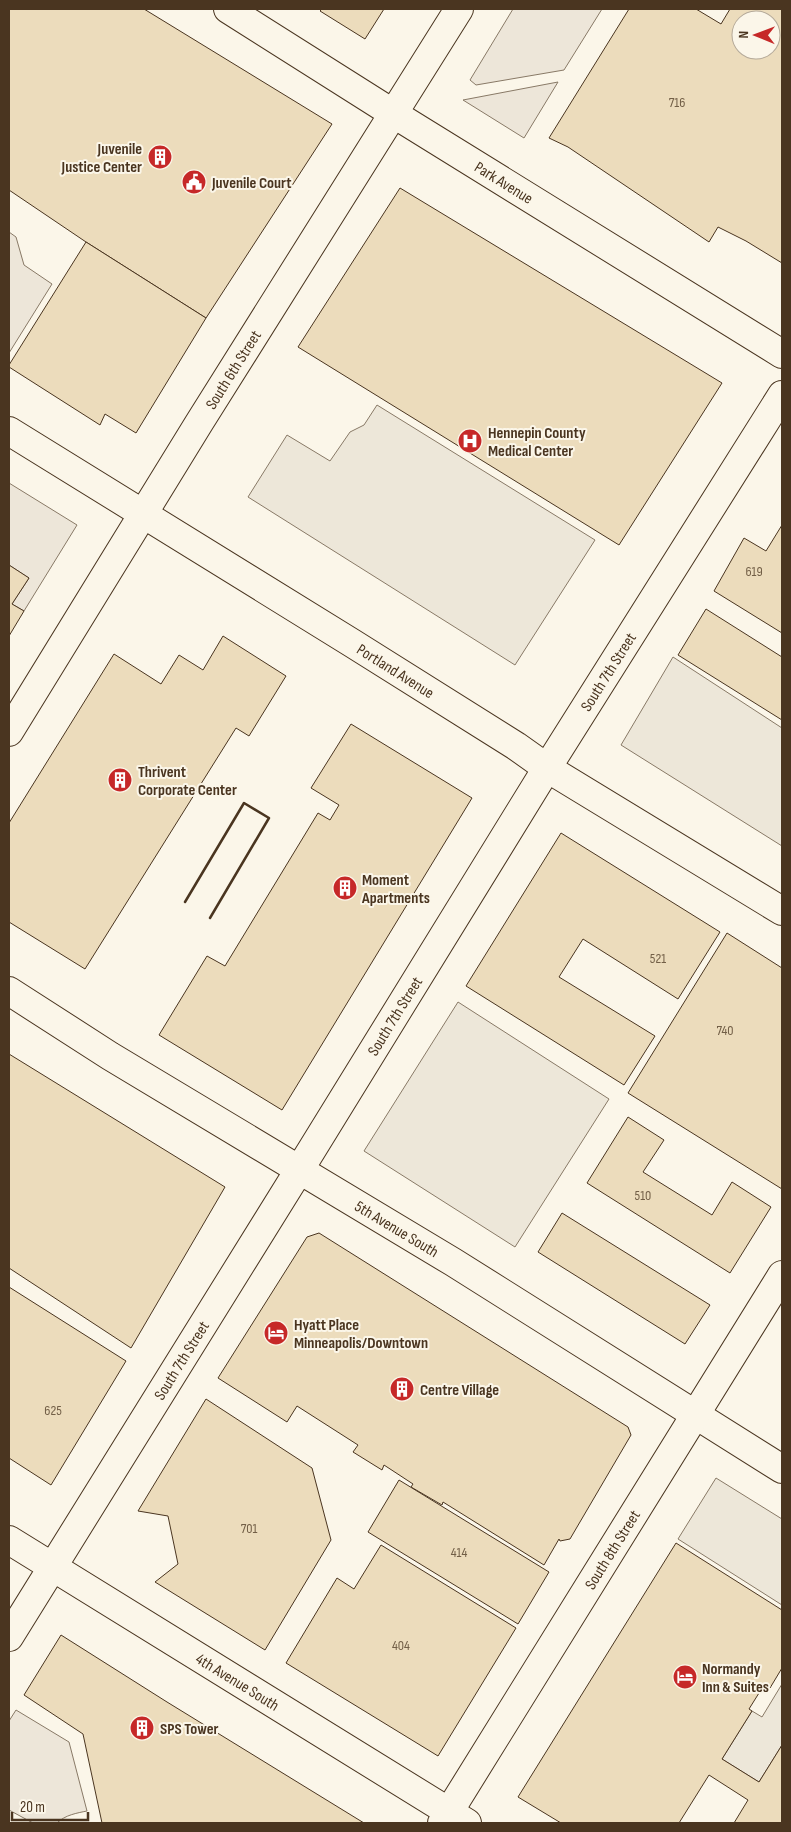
<svg xmlns="http://www.w3.org/2000/svg" width="791" height="1832" viewBox="0 0 791 1832" font-family="'Sofia Sans Condensed',sans-serif">
<style>
.green{fill:#ede6d9;stroke:#887966}
.parking{fill:#ede7d9;stroke:#887966}
.building{fill:#ecdcbc;stroke:#4a3520;fill-rule:evenodd}
.lines{fill:none;stroke-linecap:round;stroke-linejoin:round}
.tertiary-casing{stroke:#4a3520;stroke-width:30}
.secondary-casing{stroke:#4a3520;stroke-width:30}
.tertiary{stroke:#fbf6e9;stroke-width:28}
.secondary{stroke:#fbf6e9;stroke-width:28}
.wall{stroke:#4a3520;stroke-width:2.5}
.labels{text-anchor:middle;stroke-width:4;stroke-linejoin:round;paint-order:stroke}
.number-label{font-size:14px;fill:#725f47}
.poi-label{font-size:16px;font-weight:bold;fill:#4a3520;stroke:#fbf6e9;text-anchor:start}
.street-label{font-size:16px;fill:#4a3520;stroke:#fbf6e9}
</style>
<rect width="100%" height="100%" fill="#fbf6e9"/>
<g class="green">
<polygon points="513,9 602,9 564,70 476,85 470,80"/>
<polygon points="558,82 524,138 463,100"/>
<polygon points="9,232 16,237 24,265 52,284 9,353"/>
<polygon points="9,483 77,525 24,611 12,604 29,578 9,565"/>
<path d="M16,1710L69,1742L87,1811C77,1813 65,1815 57,1823H33L9,1810V1721Z"/>
</g>
<g class="parking">
<polygon points="377,405 595,540 515,665 248,497 287,435 330,461 350,432 364,425"/>
<polygon points="673,657 782,728 782,846 621,745"/>
<polygon points="458,1002 609,1099 515,1247 364,1151"/>
<polygon points="716,1478 782,1519 782,1605 678,1539"/>
<polygon points="782,1684 782,1745 759,1782 722,1759 752,1711 762,1717"/>
</g>
<g class="building">
<polygon points="9,9 144,9 332,124 206,318 86,242 9,190"/>
<polygon points="322,9 384,9 365,39 320,11"/>
<path d="M629,9H696L721,24L730,9H782V263L746,241L718,227L709,242L568,147L549,138ZM741,20H771V50H741Z"/>
<polygon points="400,188 722,383 619,545 298,347"/>
<polygon points="86,242 206,318 136,433 105,414 100,425 9,367 9,365"/>
<polygon points="782,525 782,633 714,591 744,538 766,551"/>
<polygon points="9,565 29,578 12,604 24,611 9,636"/>
<polygon points="706,609 782,657 782,720 678,655"/>
<polygon points="223,636 286,676 249,736 236,728 85,969 9,922 9,823 114,654 161,684 179,655 203,670"/>
<polygon points="351,724 472,798 282,1110 159,1035 207,956 225,966 318,813 330,820 339,805 311,788"/>
<polygon points="561,833 720,932 678,999 583,939 559,977 655,1036 624,1085 466,986"/>
<polygon points="727,933 782,968 782,1189 628,1093"/>
<polygon points="9,1054 225,1187 131,1348 9,1268"/>
<polygon points="628,1117 664,1140 643,1172 712,1215 732,1182 771,1207 730,1273 587,1183"/>
<polygon points="562,1213 710,1305 685,1344 538,1252"/>
<polygon points="319,1233 628,1427 631,1435 570,1539 560,1541 559,1539 544,1565 443,1502 442,1505 411,1487 413,1484 384,1465 382,1470 353,1452 358,1445 297,1406 287,1422 218,1378 307,1237"/>
<polygon points="9,1287 126,1361 51,1485 9,1458"/>
<polygon points="206,1399 312,1468 331,1540 265,1650 155,1582 178,1564 168,1516 138,1511"/>
<polygon points="399,1480 549,1572 518,1624 368,1532"/>
<polygon points="676,1543 782,1610 782,1668 770,1688 764,1685 749,1709 752,1711 722,1759 759,1782 782,1745 782,1823 734,1823 748,1800 709,1775 679,1823 561,1823 518,1797"/>
<polygon points="381,1545 516,1628 438,1756 286,1663 337,1578 354,1589"/>
<polygon points="61,1635 167,1702 364,1823 102,1823 83,1734 24,1695"/>
</g>
<g class="lines">
<defs>
<g id="tertiary">
<path id="s1" d="M228,9L394,114L782,354"/>
<path id="s2" d="M9,431L352,643L516,746L547,768L782,911"/>
</g>
<g id="secondary">
<path id="s3" d="M9,732L199,423L459,9"/>
<path id="s4" d="M9,991L110,1056L453,1262L782,1469"/>
<path id="s5" d="M9,1540L467,1823"/>
<path id="s6" d="M9,1637L311,1151L547,768L782,395"/>
<path id="s7" d="M442,1823L782,1275"/>
</g>
</defs>
<use href="#tertiary" class="tertiary-casing"/>
<use href="#secondary" class="secondary-casing"/>
<use href="#tertiary" class="tertiary"/>
<use href="#secondary" class="secondary"/>
<polyline class="wall" points="185,902 244,803 269,818 210,918"/>
</g>
<defs>
<symbol id="building-disc" viewBox="-11 -11 22 22"><circle r="9.5" fill="#c62828" stroke="#fbf6e9"/><path d="M-4-6H4V6H1V3H-1V6H-4ZM-2.5-4.3h1.7v1.8h-1.7ZM.8-4.3h1.7v1.8H.8ZM-2.5-1h1.7V.8h-1.7ZM.8-1h1.7V.8H.8Z" fill="#fff"/></symbol>
<symbol id="civic-disc" viewBox="-11 -11 22 22"><circle r="9.5" fill="#c62828" stroke="#fbf6e9"/><path d="M-.6-6.5H3V-4.5H.6V-3L4-1V1h2V6H-6V1h2V-1L-.6-3ZM-1.2 2.5V6h2.4V2.5Z" fill="#fff"/></symbol>
<symbol id="hospital-disc" viewBox="-11 -11 22 22"><circle r="9.5" fill="#c62828" stroke="#fbf6e9"/><path d="M-5-5h3v3.5h4V-5h3V5h-3V1.5h-4V5h-3Z" fill="#fff"/></symbol>
<symbol id="hotel-disc" viewBox="-11 -11 22 22"><circle r="9.5" fill="#c62828" stroke="#fbf6e9"/><path d="M-6-4.5h1.5V1H6V5H4.5V3h-9V5H-6ZM-4 0a1.8 1.8 0 1 1 3.6 0ZM.5 0V-2.5h3Q6-2.5 6 0Z" fill="#fff"/></symbol>
</defs>
<g fill-rule="evenodd">
<use href="#building-disc" x="146" y="143" width="28" height="28"/>
<use href="#civic-disc" x="180" y="168" width="28" height="28"/>
<use href="#hospital-disc" x="456" y="427" width="28" height="28"/>
<use href="#building-disc" x="106" y="766" width="28" height="28"/>
<use href="#building-disc" x="331" y="874" width="28" height="28"/>
<use href="#hotel-disc" x="262" y="1319" width="28" height="28"/>
<use href="#building-disc" x="388" y="1375" width="28" height="28"/>
<use href="#hotel-disc" x="671" y="1663" width="28" height="28"/>
<use href="#building-disc" x="128" y="1714" width="28" height="28"/>
</g>
<g class="labels">
<g class="number-label">
<text x="677" y="107">716</text>
<text x="754" y="576">619</text>
<text x="658" y="963">521</text>
<text x="725" y="1035">740</text>
<text x="643" y="1200">510</text>
<text x="53" y="1415">625</text>
<text x="249" y="1533">701</text>
<text x="459" y="1557">414</text>
<text x="401" y="1650">404</text>
</g>
<g class="poi-label">
<text x="142" y="154" text-anchor="end">Juvenile<tspan x="142" dy="18">Justice Center</tspan></text>
<text x="212" y="188">Juvenile Court</text>
<text x="488" y="438">Hennepin County<tspan x="488" dy="18">Medical Center</tspan></text>
<text x="138" y="777">Thrivent<tspan x="138" dy="18">Corporate Center</tspan></text>
<text x="362" y="885">Moment<tspan x="362" dy="18">Apartments</tspan></text>
<text x="294" y="1330">Hyatt Place<tspan x="294" dy="18">Minneapolis/Downtown</tspan></text>
<text x="420" y="1395">Centre Village</text>
<text x="702" y="1674">Normandy<tspan x="702" dy="18">Inn &amp; Suites</tspan></text>
<text x="160" y="1734">SPS Tower</text>
</g>
<g class="street-label">
<text dy="6" stroke="none"><textPath href="#s1" startOffset="326">Park Avenue</textPath></text>
<text dy="6" stroke="none"><textPath href="#s3" startOffset="426">South 6th Street</textPath></text>
<text dy="6" stroke="none"><textPath href="#s2" startOffset="455">Portland Avenue</textPath></text>
<text dy="6" stroke="none"><textPath href="#s6" startOffset="1136">South 7th Street</textPath></text>
<text dy="6" stroke="none"><textPath href="#s6" startOffset="731">South 7th Street</textPath></text>
<text dy="6" stroke="none"><textPath href="#s4" startOffset="455">5th Avenue South</textPath></text>
<text dy="6" stroke="none"><textPath href="#s6" startOffset="326">South 7th Street</textPath></text>
<text dy="6" stroke="none"><textPath href="#s7" startOffset="322">South 8th Street</textPath></text>
<text dy="6" stroke="none"><textPath href="#s5" startOffset="269">4th Avenue South</textPath></text>
</g>
</g>
<rect width="791" height="1832" fill="none" stroke="#4a3520" stroke-width="20"/>
<g transform="translate(756 35) rotate(271)"><circle r="24" fill="#fbf6e9" stroke="#b4a999"/>
<path d="M0-4L9 19L0 12L-9 19Z" fill="#c62828"/>
<text y="-8" font-size="14" font-weight="bold" text-anchor="middle" fill="#4a3520">N</text>
</g>
<path d="M12 1812v8h76v-8" fill="none" stroke="#4a3520" stroke-width="2.5"/>
<text x="20" y="1812" font-size="15" fill="#4a3520" stroke="#fbf6e9" stroke-width="4" paint-order="stroke">20 m</text>
</svg>
